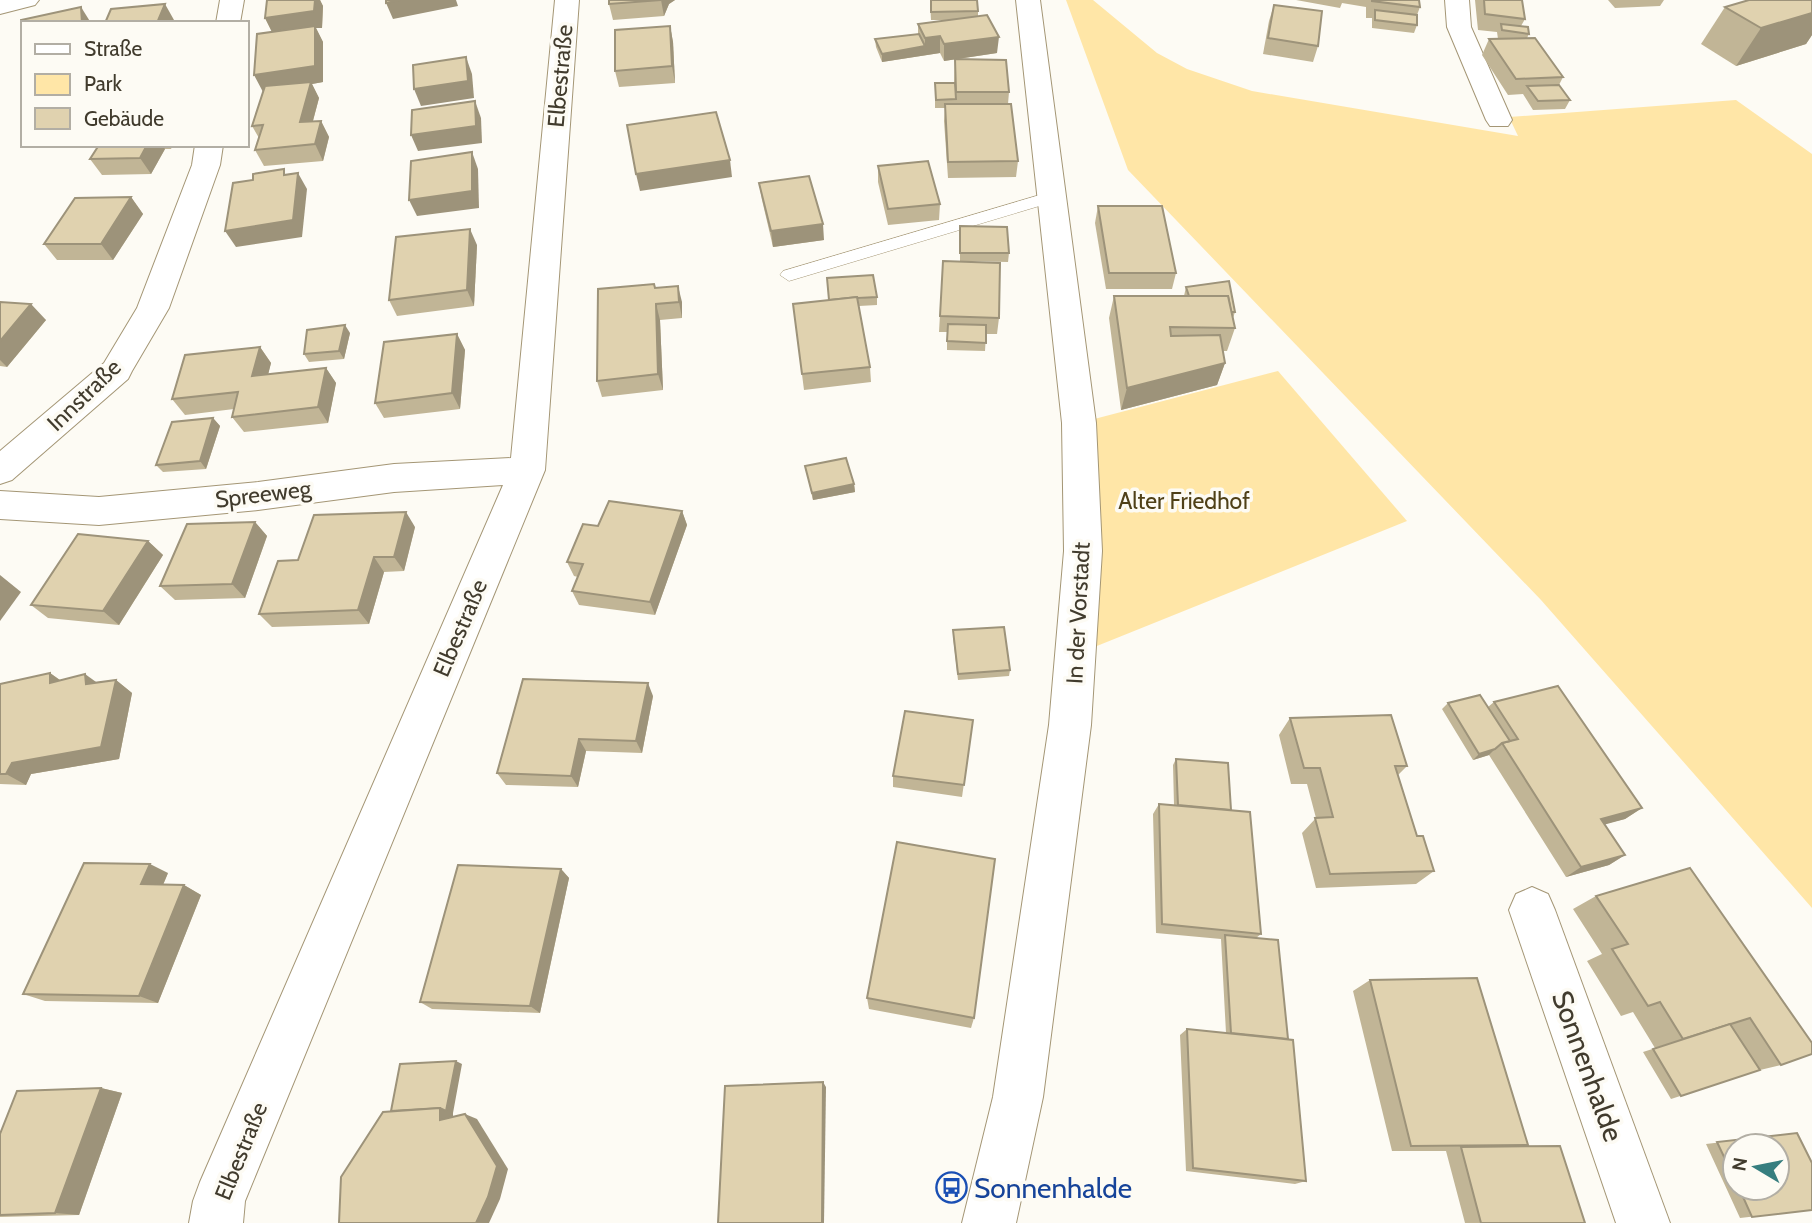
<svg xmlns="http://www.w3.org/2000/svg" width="1812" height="1223" viewBox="0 0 1812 1223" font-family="Cabin,sans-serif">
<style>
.green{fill:#ffe6a7}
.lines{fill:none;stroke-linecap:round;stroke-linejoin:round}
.lane-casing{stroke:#a49675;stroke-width:1}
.street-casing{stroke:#a49675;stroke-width:2}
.secondary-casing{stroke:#a49675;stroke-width:2}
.lane{fill:#fff;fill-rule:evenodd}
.street{fill:#fff;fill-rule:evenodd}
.secondary{fill:#fff;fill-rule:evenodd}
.wall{fill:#c1b596;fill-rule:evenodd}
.shaded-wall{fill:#9d937a}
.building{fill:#e0d2af;stroke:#9d937a;stroke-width:2}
.labels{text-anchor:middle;stroke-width:7;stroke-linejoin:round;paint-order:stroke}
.street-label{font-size:23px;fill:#413b2d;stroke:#fdfbf4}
.park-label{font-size:23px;fill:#4f4017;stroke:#fdfbf4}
.near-street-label{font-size:28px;fill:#413b2d;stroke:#fdfbf4}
.near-transit-label{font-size:28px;fill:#164399;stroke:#fdfbf4;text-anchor:start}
</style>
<rect width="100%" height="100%" fill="#fdfbf4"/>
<g class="green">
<polygon points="1066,0 1093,0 1157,53 1187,69 1252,91 1518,136 1509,117 1736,100 1812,154 1812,908 1541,600 1128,170"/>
<polygon points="1278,371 1407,521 1077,654 1079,423"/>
</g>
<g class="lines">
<defs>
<polygon id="lane" points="1050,192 1058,197 1056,201 789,281 780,275 783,271"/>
<g id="street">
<polygon points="0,0 39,0 35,5 0,14"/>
<polygon points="220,0 244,0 240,23 216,23"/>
<polygon points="555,0 579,0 545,470 245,1201 243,1223 189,1223 193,1201 200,1182 503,485 394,492 258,510 99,525 0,519 0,491 99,497 258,482 394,464 511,458"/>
<polygon points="1445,0 1469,0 1471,27 1512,120 1508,126 1490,126 1486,120 1447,27"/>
<polygon points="195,145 223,145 220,165 169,308 132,371 128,379 12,480 0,484 0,451 104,363 137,308 192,165"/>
<polygon points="1532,887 1548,894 1555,910 1670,1223 1616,1223 1509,910 1516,894"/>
</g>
<polygon id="secondary" points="1016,0 1040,0 1096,423 1102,551 1091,725 1043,1097 1016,1223 962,1223 993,1097 1049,725 1064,551 1062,423"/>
</defs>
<use href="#lane" class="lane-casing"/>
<use href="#street" class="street-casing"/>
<use href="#secondary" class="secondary-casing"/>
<use href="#lane" class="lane"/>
<use href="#street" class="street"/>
<use href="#secondary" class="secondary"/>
</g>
<g class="wall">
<polygon points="267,0 320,0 323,6 322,28 316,28 323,42 323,82 312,84 319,98 313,121 321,121 329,137 323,161 264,166 255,150 259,138 252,126 264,92 272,32 265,18"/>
<polygon points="609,0 675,0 669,4 664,16 613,20 609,4"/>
<polygon points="930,0 978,11 978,16 997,53 944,61 940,53 882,62 876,47 875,39 918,34 918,24 948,20 931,20"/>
<polygon points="1296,0 1419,0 1420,7 1417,15 1417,25 1414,33 1372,28 1372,18 1366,18 1366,7 1342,3 1340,8"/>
<polygon points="1475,0 1522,0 1525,19 1521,26 1529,34 1527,38 1563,77 1559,85 1570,100 1565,109 1533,110 1523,94 1508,95 1482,55 1489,39 1498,39 1497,32 1478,30"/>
<polygon points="1608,0 1664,0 1660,6 1615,8"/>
<polygon points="1812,0 1812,35 1806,44 1736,66 1701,44 1725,7"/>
<polygon points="1274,5 1318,46 1313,62 1263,54 1269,21"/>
<polygon points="670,26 673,42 675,83 619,87 615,71"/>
<polygon points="955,59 1009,92 1008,104 1018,161 1016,177 948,178 944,121 945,108 935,108 935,83 954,83"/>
<polygon points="99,145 173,145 171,149 165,149 151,174 102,175 90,159"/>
<polygon points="878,166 940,204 939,220 888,225 878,182"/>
<polygon points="759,183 824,240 773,247 762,200"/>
<polygon points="131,197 143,214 113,260 57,260 44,244"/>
<polygon points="1098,206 1176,273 1172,289 1106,289 1095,223"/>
<polygon points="960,226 1009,253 1008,262 960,261"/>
<polygon points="477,245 474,306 397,316 389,300"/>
<polygon points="943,261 999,318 997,334 986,334 985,351 947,350 947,332 939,332"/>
<polygon points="1186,287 1235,312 1233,318 1235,328 1227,351 1223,351 1225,363 1217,385 1121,410 1109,318 1114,296 1184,296"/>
<polygon points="656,288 682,302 682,318 660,320 663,390 602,397 597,381"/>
<polygon points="877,297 877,305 859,306 870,367 871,382 804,390 793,304"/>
<polygon points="0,302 46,320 7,367 0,366"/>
<polygon points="350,333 344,359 309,362 304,354"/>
<polygon points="457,334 465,350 460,409 384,418 375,403"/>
<polygon points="260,347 271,363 268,374 326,368 336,383 328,423 244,432 232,417 234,409 185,415 172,399"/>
<polygon points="213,418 220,426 206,469 163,472 156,465"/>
<polygon points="805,466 854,484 855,492 813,500"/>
<polygon points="682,511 687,525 655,615 579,605 572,591 578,577 574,576 567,562 598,526"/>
<polygon points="255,522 267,536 245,598 175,600 160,586"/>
<polygon points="415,527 404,571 384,572 369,624 272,627 259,614 298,560"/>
<polygon points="148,541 163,555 119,625 48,618 31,605"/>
<polygon points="953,630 1010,670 1009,676 958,680 953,637"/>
<polygon points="50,673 60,680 97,682 116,680 132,693 119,759 31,774 26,785 0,784 0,684"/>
<polygon points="653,696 642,753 586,751 578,787 506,785 497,773"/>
<polygon points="1494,702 1642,808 1625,819 1604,824 1625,855 1609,865 1566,877 1489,755 1473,760 1442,709 1448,703 1488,707"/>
<polygon points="1290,718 1407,766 1398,775 1417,836 1434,871 1416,884 1316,888 1302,833 1316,818 1307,784 1291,784 1279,735"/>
<polygon points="973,720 962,797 893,787 893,776"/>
<polygon points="1176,759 1231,810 1261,934 1256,938 1288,1039 1306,1181 1295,1184 1186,1171 1180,1035 1187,1029 1226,1033 1221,939 1156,933 1153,814 1159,804 1174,805 1173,765"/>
<polygon points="1690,868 1781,1065 1760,1070 1671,1099 1643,1052 1712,1030 1655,1048 1633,1012 1621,1016 1587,961 1602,954 1573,909 1596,896"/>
<polygon points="561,869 569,878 540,1013 432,1009 420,1002"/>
<polygon points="168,873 163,885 184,885 201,895 158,1003 45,1001 23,994"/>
<polygon points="1370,980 1528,1145 1523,1146 1585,1223 1465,1223 1446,1151 1392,1151 1353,991"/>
<polygon points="867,998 974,1018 971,1028 869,1009"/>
<polygon points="101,1088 122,1093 79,1215 0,1217 0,1134"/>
<path d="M1797,1133L1812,1163V1210L1740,1218L1706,1144ZM1735,1146H1777V1188H1735Z"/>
</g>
<g class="shaded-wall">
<polygon points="315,0 320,0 323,6 322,28 316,28 323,42 323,82 312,84 319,98 308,139 263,92 254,75 273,34 265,18"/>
<polygon points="400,0 456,0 458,6 393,19 386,3"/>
<polygon points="661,0 675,0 669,4 664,16"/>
<polygon points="165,4 174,20 173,23 157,23"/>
<polygon points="81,7 91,23 82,23"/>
<polygon points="1812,13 1812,35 1806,44 1736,66 1761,28"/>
<polygon points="670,26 673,42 675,83 672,66"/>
<polygon points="940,36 940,53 882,62 882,54 925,46 925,38"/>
<polygon points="999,37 997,53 944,61 944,44"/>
<polygon points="466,57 472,74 474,98 421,106 414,89"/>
<polygon points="475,101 481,118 482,143 418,151 411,135"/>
<polygon points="321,121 329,137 323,161 315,144"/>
<polygon points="147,145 162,145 165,149 151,174 140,158"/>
<polygon points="472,152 478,169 479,208 417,216 409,200"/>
<polygon points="730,160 732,177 640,191 636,174"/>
<polygon points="298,173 307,189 302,237 236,247 225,231"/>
<polygon points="131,197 143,214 113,260 101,244"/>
<polygon points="823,224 824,240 773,247 771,231"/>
<polygon points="470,229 477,245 474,306 467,290"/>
<polygon points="678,286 682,302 682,318 679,302"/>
<polygon points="31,304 46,320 7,367 0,360 0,341"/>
<polygon points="656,304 660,320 663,390 658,374"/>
<polygon points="345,325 350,333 344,359 339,351"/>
<polygon points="457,334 465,350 460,409 452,393"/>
<polygon points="260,347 271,363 264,391 252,376"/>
<polygon points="1225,363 1217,385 1121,410 1127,388"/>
<polygon points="326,368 336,383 328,423 318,407"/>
<polygon points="213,418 220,426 206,469 200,461"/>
<polygon points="854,484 855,492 813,500 812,493"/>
<polygon points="682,511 687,525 655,615 650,602"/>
<polygon points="406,512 415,527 404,571 394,557"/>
<polygon points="255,522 267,536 245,598 232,584"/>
<polygon points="148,541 163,555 119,625 103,611"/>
<polygon points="374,557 384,572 369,624 358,610"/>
<polygon points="0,575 21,592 0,621"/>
<polygon points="50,673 68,686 50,683"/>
<polygon points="85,674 103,687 86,684"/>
<polygon points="116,680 132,693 119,759 31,774 26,785 6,774 12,763"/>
<polygon points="648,683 653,696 642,753 636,741"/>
<polygon points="579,739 586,751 578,787 571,776"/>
<polygon points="1495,749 1489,755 1473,760 1479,754"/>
<polygon points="1642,808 1625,819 1585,830 1601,819"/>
<polygon points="1625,855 1609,865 1566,877 1581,867"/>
<polygon points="150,864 168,873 159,894 141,884"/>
<polygon points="561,869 569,878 540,1013 530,1006"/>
<polygon points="184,885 201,895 158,1003 139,996"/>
<polygon points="456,1061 462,1064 453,1113 453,1124 440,1120 440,1108"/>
<polygon points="823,1082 826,1087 824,1223 822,1223"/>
<polygon points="101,1088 122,1093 79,1215 55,1213"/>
<polygon points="465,1114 477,1119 508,1169 500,1199 489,1223 476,1223"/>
</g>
<g class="building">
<polygon points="267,0 315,0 314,11 265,18"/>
<polygon points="386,0 400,0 386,3"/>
<polygon points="609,0 661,0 609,4"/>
<polygon points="931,0 977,0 978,11 931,12"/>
<polygon points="1372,0 1419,0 1420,7 1372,1"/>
<polygon points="1484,0 1522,0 1525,19 1485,14"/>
<polygon points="1749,0 1812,0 1812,13 1761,28 1725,7"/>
<polygon points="165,4 157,23 105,23 111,9"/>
<polygon points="1274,5 1322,11 1318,46 1268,38"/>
<polygon points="81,7 82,23 23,23 23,40 22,41 21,20"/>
<polygon points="1375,10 1417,15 1417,25 1375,20"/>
<polygon points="987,15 999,37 944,44 940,36 925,38 918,24"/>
<polygon points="1501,24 1528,27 1529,34 1502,30"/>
<polygon points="315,26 315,66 254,75 257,34"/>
<polygon points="670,26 672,66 615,71 615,30"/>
<polygon points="919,34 925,46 882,54 875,39"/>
<polygon points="1535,38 1563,77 1516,79 1489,39"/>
<polygon points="466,57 468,81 414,89 413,65"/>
<polygon points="955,59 1006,60 1009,92 956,92"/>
<polygon points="311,82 300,122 321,121 315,144 255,150 263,125 252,126 265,86"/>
<polygon points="935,83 955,83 956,99 936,100"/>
<polygon points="1559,85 1570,100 1538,101 1527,86"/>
<polygon points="475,101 476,126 411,135 412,110"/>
<polygon points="945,104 1011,104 1018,161 948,162"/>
<polygon points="716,112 730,160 636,174 627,125"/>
<polygon points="99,145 147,145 140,158 90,159"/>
<polygon points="472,152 472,191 409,200 411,161"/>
<polygon points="928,161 940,204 888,209 878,166"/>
<polygon points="284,169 284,175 298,173 293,220 225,231 233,183 253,180 253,174"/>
<polygon points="809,176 823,224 771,231 759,183"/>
<polygon points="131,197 101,244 44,244 75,198"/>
<polygon points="1098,206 1162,206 1176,273 1109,273"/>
<polygon points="960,226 1007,227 1009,253 960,253"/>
<polygon points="470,229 467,290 389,300 396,237"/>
<polygon points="943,261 1000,263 999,318 940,316"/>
<polygon points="873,275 877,297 858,298 857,297 829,300 827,278"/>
<polygon points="1229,281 1235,312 1231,312 1228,296 1189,296 1186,287"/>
<polygon points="654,284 655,288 678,286 679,302 656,304 658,374 597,381 598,289"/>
<polygon points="1114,296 1228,296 1235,328 1170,327 1171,336 1220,335 1225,363 1127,388"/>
<polygon points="857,297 870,367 802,374 793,304"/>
<polygon points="0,302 31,304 0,341"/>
<polygon points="948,324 986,325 986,343 947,341"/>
<polygon points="345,325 339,351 304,354 307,330"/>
<polygon points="457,334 452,393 375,403 384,342"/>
<polygon points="260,347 252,376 326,368 318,407 232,417 238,392 172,399 185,355"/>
<polygon points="213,418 200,461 156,465 172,422"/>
<polygon points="846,458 854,484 812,493 805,466"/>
<polygon points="609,501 682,511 650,602 572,591 583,564 567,562 583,524 598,526"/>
<polygon points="406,512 394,557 374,557 358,610 259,614 278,561 298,560 314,515"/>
<polygon points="255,522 232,584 160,586 187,524"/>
<polygon points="78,534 148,541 103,611 31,605"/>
<polygon points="1004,627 1010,670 958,674 953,630"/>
<polygon points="50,673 50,683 85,674 86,684 116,680 101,747 12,763 6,774 0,774 0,684"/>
<polygon points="523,679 648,683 636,741 579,739 571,776 497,773"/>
<polygon points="1558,686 1642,808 1601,819 1625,855 1581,867 1502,743 1518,739 1494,702"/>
<polygon points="1480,695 1510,741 1502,743 1495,749 1479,754 1448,703"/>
<polygon points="905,711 973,720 964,785 893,776"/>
<polygon points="1391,715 1407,766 1395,766 1417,836 1423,836 1434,871 1330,874 1315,818 1333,817 1320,768 1304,768 1290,718"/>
<polygon points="1176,759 1228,763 1231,810 1178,805"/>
<polygon points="1159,804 1250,812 1261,934 1162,924"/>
<polygon points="897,842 995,859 974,1018 867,998"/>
<polygon points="84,863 150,864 141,884 184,885 139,996 23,994"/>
<polygon points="458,865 561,869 530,1006 420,1002"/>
<polygon points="1690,868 1812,1043 1812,1054 1781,1065 1750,1018 1683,1039 1660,1002 1648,1006 1612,949 1628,944 1596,896"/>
<polygon points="1225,935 1278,940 1288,1039 1231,1033"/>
<polygon points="1477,978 1528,1145 1411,1146 1370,980"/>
<polygon points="1730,1024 1760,1070 1681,1096 1653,1049"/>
<polygon points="1187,1029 1293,1040 1306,1181 1193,1168"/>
<polygon points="456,1061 446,1111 440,1108 391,1111 400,1064"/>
<polygon points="823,1082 822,1223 718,1223 725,1086"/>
<polygon points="101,1088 55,1213 0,1215 0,1134 17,1091"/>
<polygon points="440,1108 440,1120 465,1114 497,1166 488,1197 476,1223 339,1223 341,1177 383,1112"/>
<polygon points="1797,1133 1812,1163 1812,1210 1752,1217 1739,1188 1777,1188 1777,1146 1735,1146 1735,1180 1717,1142"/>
<polygon points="1560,1146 1585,1223 1481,1223 1461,1147"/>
</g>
<defs>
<symbol id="bus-ring" viewBox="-11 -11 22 22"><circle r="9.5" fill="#fdfbf4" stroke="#1a4fb4" stroke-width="1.5"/><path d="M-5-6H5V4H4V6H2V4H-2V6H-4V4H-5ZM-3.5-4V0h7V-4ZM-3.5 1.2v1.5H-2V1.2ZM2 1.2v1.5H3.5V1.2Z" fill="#1a4fb4"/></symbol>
</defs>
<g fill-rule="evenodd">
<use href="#bus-ring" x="934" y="1170" width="35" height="35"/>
</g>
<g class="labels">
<g class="street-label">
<text transform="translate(560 76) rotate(-85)" y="8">Elbestraße</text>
<text transform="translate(84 395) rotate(-44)" y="8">Innstraße</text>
<text transform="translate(263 494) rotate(-7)" y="8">Spreeweg</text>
<text transform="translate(1078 613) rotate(-87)" y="8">In der Vorstadt</text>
<text transform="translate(460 628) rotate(-67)" y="8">Elbestraße</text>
<text transform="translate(241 1151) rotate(-68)" y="8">Elbestraße</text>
</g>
<g class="park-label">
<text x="1184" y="509">Alter Friedhof</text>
</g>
<g class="near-street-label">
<text transform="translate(1588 1066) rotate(70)" y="10">Sonnenhalde</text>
</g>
<g class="near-transit-label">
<text x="974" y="1198">Sonnenhalde</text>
</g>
</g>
<rect x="21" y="21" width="228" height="126" fill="#fdfbf4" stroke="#b2aea4" stroke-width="2"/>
<rect x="35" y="44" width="35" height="10" fill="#ffffff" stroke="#b2aea4" stroke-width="2"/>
<text x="84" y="56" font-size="21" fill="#413b2d">Straße</text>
<rect x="35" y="74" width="35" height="21" fill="#ffe6a7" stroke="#b2aea4" stroke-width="2"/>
<text x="84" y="91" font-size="21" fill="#413b2d">Park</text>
<rect x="35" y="108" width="35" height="21" fill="#e0d2af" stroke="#b2aea4" stroke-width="2"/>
<text x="84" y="126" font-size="21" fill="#413b2d">Gebäude</text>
<g transform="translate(1756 1167) rotate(280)"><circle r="33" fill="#fdfbf4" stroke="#b2aea4" stroke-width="2"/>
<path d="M0-5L12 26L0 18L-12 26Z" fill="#367e7f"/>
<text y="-10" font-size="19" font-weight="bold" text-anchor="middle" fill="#413b2d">N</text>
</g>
</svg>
